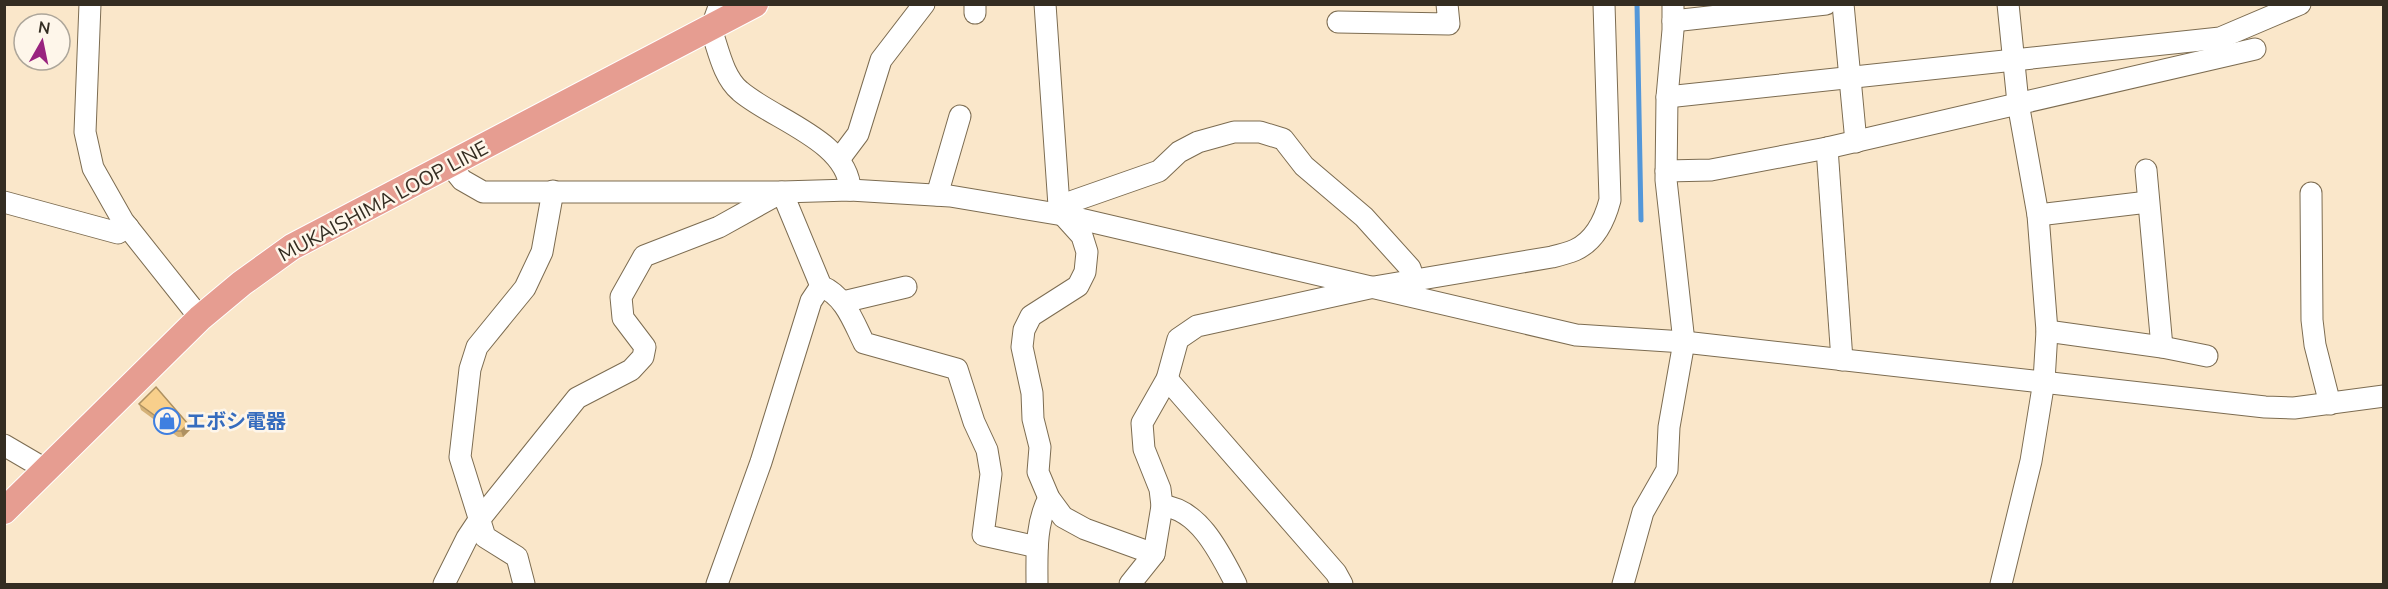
<svg xmlns="http://www.w3.org/2000/svg" width="2388" height="589" viewBox="0 0 2388 589" font-family="'Nunito Sans','Noto Sans JP',sans-serif">
<style>
.lines{fill:none;stroke-linecap:round;stroke-linejoin:round}
.stream{stroke:#5397d9;stroke-width:5}
.minor-casing{stroke:#7c6c51;stroke-width:23}
.major-casing{stroke:#fff;stroke-width:28}
.minor{stroke:#fff;stroke-width:21}
.major{stroke:#e69d91;stroke-width:26}
.wall{fill:#d5b278}
.shaded-wall{fill:#ae9161}
.building{fill:#f8cf8b;stroke:#ae9161;stroke-width:1.5}
.labels{text-anchor:middle;stroke-width:5;stroke-linejoin:round;paint-order:stroke}
.street-label{font-size:20px;fill:#342d22;stroke:#fef6ea}
.shop-label{font-size:20px;font-weight:bold;fill:#366cbe;stroke:#fef6ea;text-anchor:start}
</style>
<rect width="100%" height="100%" fill="#fae7ca"/>
<g class="lines">
<polyline class="stream" points="1637,4 1641,220"/>
<defs>
<g id="minor">
<polyline points="90,4 85,132 93,168 123,221 200,318"/>
<path d="M720,4L711,29C718,48 723,77 740,91C772,119 849,141 850,190"/>
<polyline points="975,4 975,13"/>
<polyline points="1045,4 1059,206 1063,215 1082,236 1087,252 1085,272 1078,286 1031,316 1024,330 1022,347 1032,393 1033,419 1040,447 1038,472 1049,498 1063,517 1085,529 1154,554"/>
<polyline points="1843,4 1856,142"/>
<polyline points="1673,21 1826,4"/>
<polyline points="1338,22 1449,24 1447,4"/>
<polyline points="1667,97 2220,38 2300,4"/>
<polyline points="1827,148 1842,360"/>
<polyline points="840,158 858,134 881,60 924,4"/>
<polyline points="450,165 462,180 483,192 782,192 850,190 950,196 1063,215 1576,335 1684,342 2265,407 2294,408 2384,396"/>
<polyline points="2146,170 2162,347"/>
<polyline points="1666,171 1711,170 1827,148 2255,49"/>
<polyline points="2311,193 2312,320 2315,345 2330,404"/>
<polyline points="937,195 960,116"/>
<polyline points="4,202 118,233 128,227"/>
<polyline points="1059,206 1159,171 1179,152 1198,142 1234,132 1260,132 1283,139 1304,166 1364,217 1410,268 1414,280"/>
<polyline points="2038,215 2148,202"/>
<polyline points="843,302 906,287"/>
<polyline points="2047,331 2162,347 2207,356"/>
<polyline points="1167,379 1336,573 1342,584"/>
<polyline points="4,445 45,469"/>
<path d="M1162,506C1199,508 1221,555 1236,584"/>
<path d="M444,584L467,538L479,520L577,398L631,370L643,357L645,347L623,318L621,297L644,256L719,227L782,192L821,286C845,296 853,321 864,343L957,369L974,422L987,450L991,474L983,535L1037,547"/>
<polyline points="524,584 517,557 485,537 460,457 470,369 477,347 525,288 542,252 553,191"/>
<polyline points="717,584 761,462 811,301 821,286"/>
<path d="M1037,584C1037,556 1035,524 1049,498"/>
<path d="M1130,584L1154,554L1162,506L1160,489L1144,449L1142,423L1167,379L1178,339L1197,326L1374,287L1552,257C1560,255 1568,253 1575,250C1595,241 1605,219 1610,200L1604,4"/>
<polyline points="1623,584 1643,512 1667,470 1669,427 1684,342 1666,180 1667,97 1673,30 1673,4"/>
<polyline points="2001,584 2031,461 2044,381 2047,331 2038,215 2018,103 2008,4"/>
</g>
<polyline id="major" points="4,511 200,318 242,283 292,247 755,4"/>
</defs>
<use href="#minor" class="minor-casing"/>
<use href="#major" class="major-casing"/>
<use href="#minor" class="minor"/>
<use href="#major" class="major"/>
</g>
<polygon class="wall" points="139,404 190,430 183,437 178,437 141,410"/>
<polygon class="shaded-wall" points="188,424 190,430 183,437 181,431"/>
<polygon class="building" points="156,387 188,424 181,431 176,431 139,404"/>
<defs>
<symbol id="shop-ring" viewBox="-11 -11 22 22"><circle r="9.5" fill="#fef6ea" stroke="#3f7fe0" stroke-width="1.5"/><path d="M-5-2.5h2.3a2.7 3.5 0 0 1 5.4 0H5L5.5 6h-11ZM-1.5-2.5h3a1.5 2.3 0 0 0-3 0Z" fill="#3f7fe0"/></symbol>
</defs>
<g fill-rule="evenodd">
<use href="#shop-ring" x="152" y="406" width="30" height="30"/>
</g>
<g class="labels">
<g class="street-label">
<text transform="translate(383 201) rotate(-28)" y="7">MUKAISHIMA LOOP LINE</text>
</g>
<g class="shop-label">
<text x="186" y="428">エボシ電器</text>
</g>
</g>
<rect width="2388" height="589" fill="none" stroke="#342d22" stroke-width="12"/>
<g transform="translate(42 42) rotate(9)"><circle r="28" fill="#fef6ea" stroke="#ada69a" stroke-width="1.5"/>
<path d="M0-4.5L10 22L0 15L-10 22Z" fill="#99237f"/>
<text y="-9" font-size="16" font-weight="bold" text-anchor="middle" fill="#342d22">N</text>
</g>
</svg>
